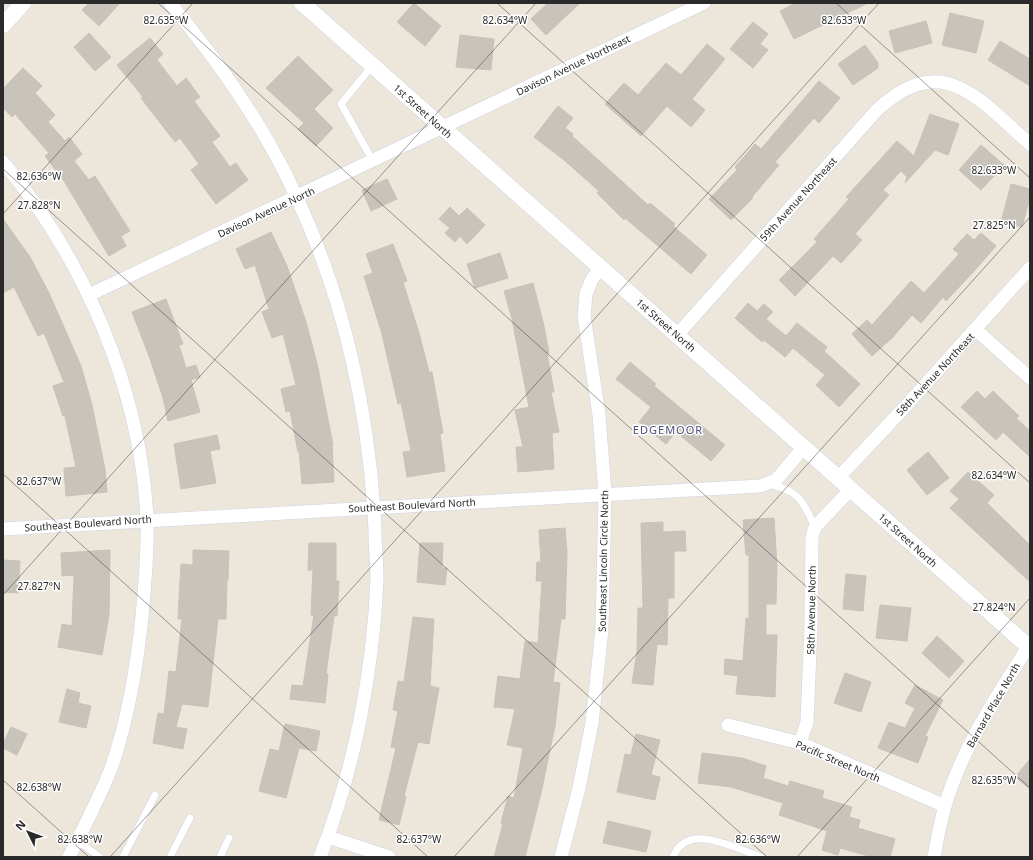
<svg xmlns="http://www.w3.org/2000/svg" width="1033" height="860" viewBox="0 0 1033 860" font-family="'Noto Sans',sans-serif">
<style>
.building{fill:#c8c3bb;stroke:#c8c3b5}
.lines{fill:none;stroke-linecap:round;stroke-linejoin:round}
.service-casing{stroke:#d0d3e4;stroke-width:8}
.minor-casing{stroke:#d0d3e4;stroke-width:14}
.tertiary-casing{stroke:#d0d3e4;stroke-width:17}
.service{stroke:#fff;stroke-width:7}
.minor{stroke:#fff;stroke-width:13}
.tertiary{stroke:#fff;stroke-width:16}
.ticks{fill:none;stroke:#2a2a2a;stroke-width:1;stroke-opacity:0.45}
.labels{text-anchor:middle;stroke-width:3;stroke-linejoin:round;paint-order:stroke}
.street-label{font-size:10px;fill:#2a2a2a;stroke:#fff}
.neighbourhood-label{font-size:11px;letter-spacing:1px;fill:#484e7d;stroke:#fff}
.ticks-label{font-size:10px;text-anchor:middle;fill:#2a2a2a;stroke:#fff;stroke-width:3;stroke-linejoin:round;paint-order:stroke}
</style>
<rect width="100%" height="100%" fill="#ede6db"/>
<g class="building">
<polygon points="89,3 120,3 99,26 82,10"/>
<polygon points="414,3 441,26 425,46 397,22"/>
<polygon points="548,3 580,3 546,35 531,19"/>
<polygon points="796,3 868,3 794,39 780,11"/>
<polygon points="950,13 984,21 976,53 942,45"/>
<polygon points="926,21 932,43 895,53 889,31"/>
<polygon points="753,22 768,34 760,44 768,50 753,68 730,49"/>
<polygon points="89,33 111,57 95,71 74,47"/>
<polygon points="460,35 494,39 491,70 456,67"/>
<polygon points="150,38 163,54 157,60 177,86 186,78 200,97 194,101 220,136 212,142 230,167 236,163 248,180 216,204 191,170 199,164 180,138 175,142 141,98 143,97 117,65"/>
<polygon points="1000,41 1030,59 1030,86 988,60"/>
<polygon points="707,44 725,59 692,99 705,110 691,127 667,106 641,136 605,104 624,83 638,95 666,63 681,75"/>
<polygon points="865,45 878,63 878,68 853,85 838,64"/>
<polygon points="298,56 333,90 314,109 333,128 316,146 298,129 304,123 266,88"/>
<polygon points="23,68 42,86 35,93 55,115 48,122 65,141 69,137 82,154 74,161 89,180 95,176 130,231 121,236 126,246 109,256 64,181 45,156 49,153 15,114 12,117 3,108 3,89"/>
<polygon points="819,81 840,98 819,123 814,118 775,162 779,165 752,197 753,198 731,220 709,199 737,170 735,167 755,144 761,149"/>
<polygon points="558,106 573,118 565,128 573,134 572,136 648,205 650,203 675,224 673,226 707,255 691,274 625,218 624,220 597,193 599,191 564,160 534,137"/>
<polygon points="930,114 959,124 948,155 935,150 905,183 907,177 901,171 883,190 889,195 855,234 862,240 841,263 833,256 795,296 779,280 817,242 814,239 849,199 846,197 897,141 914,156"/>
<polygon points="981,145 1004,165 981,190 959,170"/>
<polygon points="387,179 397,199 371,211 362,190"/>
<polygon points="1011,184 1030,189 1030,198 1022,227 1001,222"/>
<polygon points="450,207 459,216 467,208 485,225 467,244 460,236 455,242 445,233 450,228 439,219"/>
<polygon points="3,219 30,257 49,293 81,366 92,405 105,469 107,492 66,496 64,468 76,467 65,416 63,416 53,386 64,382 44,333 38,336 14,287 3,293"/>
<polygon points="271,232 287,266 307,325 318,368 333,445 332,445 334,482 302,484 299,451 298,452 290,411 286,412 281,389 296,385 283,334 272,338 262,312 269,309 255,265 245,269 236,249"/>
<polygon points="981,233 996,246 976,269 946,301 943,297 921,323 912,315 892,338 872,356 852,334 867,320 872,325 911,281 924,293 959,254 953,249 967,234 974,240"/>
<polygon points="393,244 407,281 403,282 419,333 429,372 432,372 443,433 440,434 445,471 407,477 403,452 411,451 401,403 398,404 382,334 364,276 373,273 366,254"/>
<polygon points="500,253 508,278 475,288 467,264"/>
<polygon points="533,283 544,326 549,353 547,353 554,392 551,392 559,432 552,433 554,469 518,472 516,447 523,447 515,410 529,407 512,319 504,291"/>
<polygon points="166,299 183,344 179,345 186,368 196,365 200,377 191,380 200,412 168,421 163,398 149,356 132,312"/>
<polygon points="748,303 757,311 764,304 773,312 766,319 786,336 797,323 827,347 824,351 860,384 839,407 816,385 825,375 793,348 785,357 764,340 762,342 735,318"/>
<polygon points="630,362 656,384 654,386 725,445 711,461 676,432 666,444 639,422 651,407 616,379"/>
<polygon points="977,391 985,399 993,391 1019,416 1016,418 1030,431 1030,457 1003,432 996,440 961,407"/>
<polygon points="217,435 220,449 210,451 216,483 181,489 174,444"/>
<polygon points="928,452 949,478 927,495 907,470"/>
<polygon points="968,472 994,495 987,503 1030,545 1030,582 950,508 959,499 950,491"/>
<polygon points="774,518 777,566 776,604 766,604 766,635 777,635 775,697 736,694 738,676 724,674 725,659 743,661 746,618 749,619 749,555 746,555 743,520"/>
<polygon points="663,522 663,532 685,531 686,551 674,551 674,598 668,598 667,645 657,644 653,685 632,683 637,652 638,608 643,608 641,523"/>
<polygon points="565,528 567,552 565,619 561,619 553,682 560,683 555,726 541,793 525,857 494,857 503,824 501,823 508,796 514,798 523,748 507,745 515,709 494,707 498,676 520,679 525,641 538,643 542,581 536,581 537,562 541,562 539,530"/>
<polygon points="309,543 336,543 336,581 339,581 337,616 334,616 326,674 328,674 325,703 290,699 292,685 303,686 314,615 311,615 313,570 308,570"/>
<polygon points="420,543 443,543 442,568 447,568 445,585 417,582"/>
<polygon points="110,550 109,615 102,655 58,647 62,624 72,626 74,575 62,576 61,553"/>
<polygon points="193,550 229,551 228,580 227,580 226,619 218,619 208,707 182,704 176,727 187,729 183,749 153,743 158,713 164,714 169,671 176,672 182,619 178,619 181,564 193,565"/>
<polygon points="3,560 20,561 18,593 3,592"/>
<polygon points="846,574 866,576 863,611 843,609"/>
<polygon points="880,605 911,608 907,641 876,638"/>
<polygon points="413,617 434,619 430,686 439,688 429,744 418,742 404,796 406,797 399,825 379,820 396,748 391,747 398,711 393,710 398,681 404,682"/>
<polygon points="937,636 964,661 949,678 922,653"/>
<polygon points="845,673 871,682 861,712 834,703"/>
<polygon points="915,685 943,700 925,736 928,737 918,763 878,748 889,722 905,728 915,708 905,703"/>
<polygon points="67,689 80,693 78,703 91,706 86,728 59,722"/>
<polygon points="285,724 320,731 316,751 299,748 286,798 259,791 270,749 279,751"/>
<polygon points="11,727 27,734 17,755 3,748 3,744"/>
<polygon points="636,734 660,740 651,775 660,777 655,800 617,792 625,754 631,755"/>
<polygon points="702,753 742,758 766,766 763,778 788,786 790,781 824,791 822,798 852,807 849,817 860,820 858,828 895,839 890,857 872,857 840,848 838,855 822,850 827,831 779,815 783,803 731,787 698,783"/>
<polygon points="1030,759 1030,789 1015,777"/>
<polygon points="608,821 651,831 646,852 603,843"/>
</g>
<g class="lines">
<defs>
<g id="service">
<polyline points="372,66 341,104 373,161"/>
<path d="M770,484C800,492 802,500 815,527"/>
<polyline points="77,841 100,857"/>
<polyline points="123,857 155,795"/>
<polyline points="170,857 190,818"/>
<polyline points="220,857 229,838"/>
<path d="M673,857C688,821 734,848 761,857"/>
</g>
<g id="minor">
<path d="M170,3C220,63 265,127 297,198C345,301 370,417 375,530C375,547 377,564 377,580C373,673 354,771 320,857"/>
<path d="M3,162C85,260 141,391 147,519C148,551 145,585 142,616C137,667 128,718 112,766C100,797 84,827 69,857"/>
<polyline points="89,295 704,3"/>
<polyline points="976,330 1030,378"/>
<path d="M678,334L877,110C943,49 978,99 1030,144"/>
<polyline points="838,478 905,407 1030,268"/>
<polyline points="3,529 760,486 776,480 804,447"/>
<polyline points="728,725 800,743 945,806"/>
<polyline points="800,743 807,722 811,627 812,537 815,527 851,489"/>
<polyline points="328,837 389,857"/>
<polyline points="561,857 579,788 592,723 602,629 605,494 599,415 584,316 586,294 592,279 601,268"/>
<path d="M934,857C937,840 940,823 945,806C962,748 996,697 1028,647"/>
</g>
<g id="tertiary">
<polyline points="302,3 1030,648"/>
<polyline points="3,25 23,3"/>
</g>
</defs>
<use href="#service" class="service-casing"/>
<use href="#minor" class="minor-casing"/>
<use href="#tertiary" class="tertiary-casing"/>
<use href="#service" class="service"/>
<use href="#minor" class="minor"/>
<use href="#tertiary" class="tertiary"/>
</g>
<path class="ticks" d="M158,3L1030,788M497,3L1030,483M836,3L1030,178M3,169L767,857M3,214L193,3M3,474L428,857M3,595L536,3M3,780L89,857M110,857L879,3M454,857L1030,217M797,857L1030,598"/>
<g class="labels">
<g class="street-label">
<text transform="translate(573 65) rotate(-26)" y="4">Davison Avenue Northeast</text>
<text transform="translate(423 111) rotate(42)" y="4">1st Street North</text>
<text transform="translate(798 199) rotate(-48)" y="4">59th Avenue Northeast</text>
<text transform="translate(266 212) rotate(-25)" y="4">Davison Avenue North</text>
<text transform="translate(666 325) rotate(41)" y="4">1st Street North</text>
<text transform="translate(935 374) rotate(-47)" y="4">58th Avenue Northeast</text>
<text transform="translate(412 505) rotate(-3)" y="4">Southeast Boulevard North</text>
<text transform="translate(88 523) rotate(-4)" y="4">Southeast Boulevard North</text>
<text transform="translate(908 540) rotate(42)" y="4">1st Street North</text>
<text transform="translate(603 561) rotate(-89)" y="4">Southeast Lincoln Circle North</text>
<text transform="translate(811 610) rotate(-89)" y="4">58th Avenue North</text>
<text transform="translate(993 705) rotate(-60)" y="4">Barnard Place North</text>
<text transform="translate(838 761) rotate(23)" y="4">Pacific Street North</text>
</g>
<g class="neighbourhood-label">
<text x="668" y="434">EDGEMOOR</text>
</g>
</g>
<g class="ticks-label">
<text x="166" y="24">82.635°W</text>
<text x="505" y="24">82.634°W</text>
<text x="844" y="24">82.633°W</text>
<text x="994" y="174">82.633°W</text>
<text x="39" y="180">82.636°W</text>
<text x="39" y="209">27.828°N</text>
<text x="994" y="229">27.825°N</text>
<text x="994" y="479">82.634°W</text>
<text x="39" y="485">82.637°W</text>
<text x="39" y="590">27.827°N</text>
<text x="994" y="611">27.824°N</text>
<text x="994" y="784">82.635°W</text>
<text x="39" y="791">82.638°W</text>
<text x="80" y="843">82.638°W</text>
<text x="419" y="843">82.637°W</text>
<text x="758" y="843">82.636°W</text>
</g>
<rect width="1033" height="860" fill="none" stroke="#2a2a2a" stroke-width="8"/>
<g transform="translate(28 832) rotate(312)" stroke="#ffffff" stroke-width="3" paint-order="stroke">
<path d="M0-3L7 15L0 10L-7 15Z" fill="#2a2a2a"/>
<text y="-6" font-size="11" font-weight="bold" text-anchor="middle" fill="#2a2a2a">N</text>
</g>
</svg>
